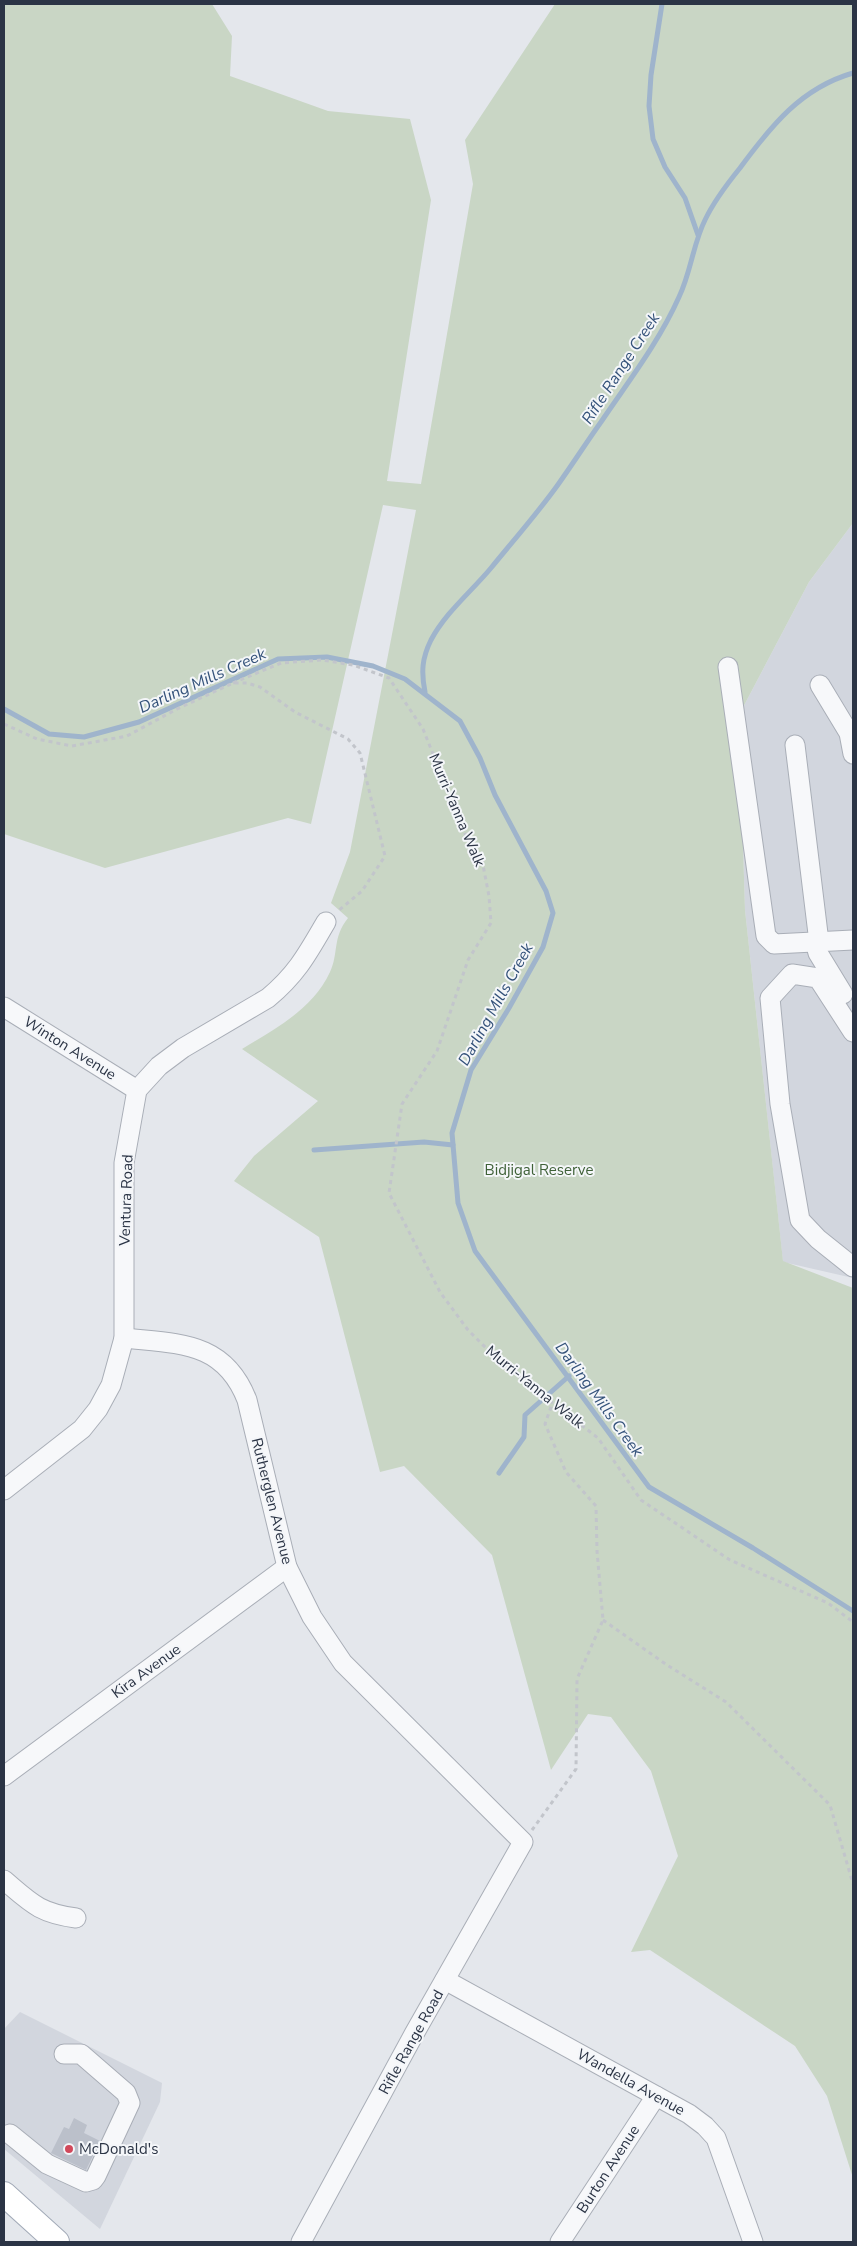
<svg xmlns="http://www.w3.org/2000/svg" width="857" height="2246" viewBox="0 0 857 2246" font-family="'Nunito Sans',sans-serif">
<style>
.built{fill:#d2d6de}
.green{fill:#c9d6c5}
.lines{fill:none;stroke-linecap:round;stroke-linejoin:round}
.stream{stroke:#9fb4cc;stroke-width:5}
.building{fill:#bbc0ca}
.minor-casing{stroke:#a9aeb7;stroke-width:21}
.major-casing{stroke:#a3abb8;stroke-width:26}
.path{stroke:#c2c5cb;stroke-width:3;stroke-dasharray:4 4;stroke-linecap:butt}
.minor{stroke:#f7f8fa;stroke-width:19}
.major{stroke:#fff;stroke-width:24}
.poi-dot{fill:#d1495b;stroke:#f4f6f9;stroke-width:2}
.labels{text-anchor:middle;stroke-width:4;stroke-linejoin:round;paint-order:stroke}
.street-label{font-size:15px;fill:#2b3445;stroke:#f4f6f9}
.park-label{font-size:15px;fill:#3f6138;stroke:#f4f6f9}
.poi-label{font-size:15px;fill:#2b3445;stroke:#f4f6f9;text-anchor:start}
.water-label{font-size:16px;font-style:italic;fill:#34527a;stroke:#f4f6f9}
</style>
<rect width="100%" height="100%" fill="#e4e7ec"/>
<g class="built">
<polygon points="853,523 853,1278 783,1262 745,910 739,715 809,582"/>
<polygon points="20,2012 162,2083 160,2102 100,2229 4,2149 4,2029"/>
</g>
<path class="green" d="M4,4H212L232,36L230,76L328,111L410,119L431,200L387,481L421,484L473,184L465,140L555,4H853V523L809,582L739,715L745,910L783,1261L853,1288V2178L827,2096L795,2046L650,1950L631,1952L678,1856L651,1771L611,1717L588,1714L551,1770L492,1555L404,1466L380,1472L319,1237L234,1181L254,1156L318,1101L242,1049C275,1029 313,1009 330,972C339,953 332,938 348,918L331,903L350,852L416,510L383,505L311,824L288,818L105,868L4,834Z"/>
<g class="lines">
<g class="stream">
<polyline points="662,4 651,75 649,106 653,139 665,167 685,198 698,235"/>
<path d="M425,692C421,672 422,658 431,640C446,612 471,592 491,568C513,541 536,515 557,486C572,465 586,443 601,422C628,382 659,342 679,297C691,272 693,244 705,220C714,201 727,184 740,168C771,126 801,88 853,73"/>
<polyline points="4,709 49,734 84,737 139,722 278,659 327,657 373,666 405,679 460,721 480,758 495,795 546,891 553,913 543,947 509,1008 471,1070 452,1133 458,1203 475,1251 649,1487 753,1548 853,1611"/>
<polyline points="314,1150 424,1142 453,1145"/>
<polyline points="499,1473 524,1437 525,1415 569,1376"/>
</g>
</g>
<polygon class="building" points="74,2118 87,2125 84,2133 100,2141 86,2170 51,2153 64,2127 69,2129"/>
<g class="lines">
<defs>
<g id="minor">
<polyline points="728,667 766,936 774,944 853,940"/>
<polyline points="820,685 849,733 853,754"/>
<polyline points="795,745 819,942"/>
<polyline points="815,942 818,953 843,994"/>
<polyline points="4,1007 137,1090"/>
<polyline points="853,1032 818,978 792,974 770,998 780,1104 800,1220 818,1239 853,1267"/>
<path d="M124,1338C179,1344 224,1341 247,1400L287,1567L312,1617L343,1663L523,1842L414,2034L301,2242"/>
<path d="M4,1490L82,1429L98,1409L111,1385L124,1338V1163L137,1090L159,1066L183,1048L268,998C297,974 308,953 326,922"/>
<polyline points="4,1776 287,1567"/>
<path d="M4,1880C31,1903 39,1913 76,1918"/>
<polyline points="445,1980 689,2114 705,2126 716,2138 753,2242"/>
<polyline points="10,2134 47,2164 86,2182 93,2180 96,2176 130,2103 126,2093 81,2054 64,2054"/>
<polyline points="560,2242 656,2096"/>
</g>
<polyline id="major" points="4,2194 57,2242"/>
</defs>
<use href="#minor" class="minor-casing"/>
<use href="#major" class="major-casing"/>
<g class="path">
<polyline points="233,683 281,663 322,660 353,665 389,678 423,729 466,836 482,860 489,896 491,923 468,960 437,1051 402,1104 389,1193 440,1292 468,1330 501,1363 598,1438 641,1500 730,1560 828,1603 853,1622"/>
<polyline points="4,724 37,739 72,746 127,736 177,709 233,683 247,683 260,687 295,712 348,739 360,753 385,856 362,891 338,911"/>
<polyline points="603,1620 667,1665 726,1702 830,1805 853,1884"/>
<polyline points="532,1830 576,1769 577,1679 603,1620 597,1551 596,1506 566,1472 545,1424 552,1404"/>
</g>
<use href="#minor" class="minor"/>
<use href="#major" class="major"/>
</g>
<circle class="poi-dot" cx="69" cy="2149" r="5"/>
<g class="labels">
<g class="street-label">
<text transform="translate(457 810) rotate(67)" y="5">Murri-Yanna Walk</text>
<text transform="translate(70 1048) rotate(32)" y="5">Winton Avenue</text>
<text transform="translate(126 1200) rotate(-88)" y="5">Ventura Road</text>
<text transform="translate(535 1387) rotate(39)" y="5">Murri-Yanna Walk</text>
<text transform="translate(272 1501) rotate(76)" y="5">Rutherglen Avenue</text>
<text transform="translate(146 1671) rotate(-36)" y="5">Kira Avenue</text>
<text transform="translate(411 2042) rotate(-61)" y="5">Rifle Range Road</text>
<text transform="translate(631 2082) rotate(29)" y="5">Wandella Avenue</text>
<text transform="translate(608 2169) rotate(-57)" y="5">Burton Avenue</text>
</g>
<g class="park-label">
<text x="539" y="1175">Bidjigal Reserve</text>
</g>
<g class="poi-label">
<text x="79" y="2154">McDonald's</text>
</g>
<g class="water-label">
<text transform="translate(620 368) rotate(-57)" y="6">Rifle Range Creek</text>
<text transform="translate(202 680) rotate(-24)" y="6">Darling Mills Creek</text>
<text transform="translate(495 1004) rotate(-61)" y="6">Darling Mills Creek</text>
<text transform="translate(600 1399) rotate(54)" y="6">Darling Mills Creek</text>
</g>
</g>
<rect width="857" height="2246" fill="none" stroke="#2b3445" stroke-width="10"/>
</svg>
